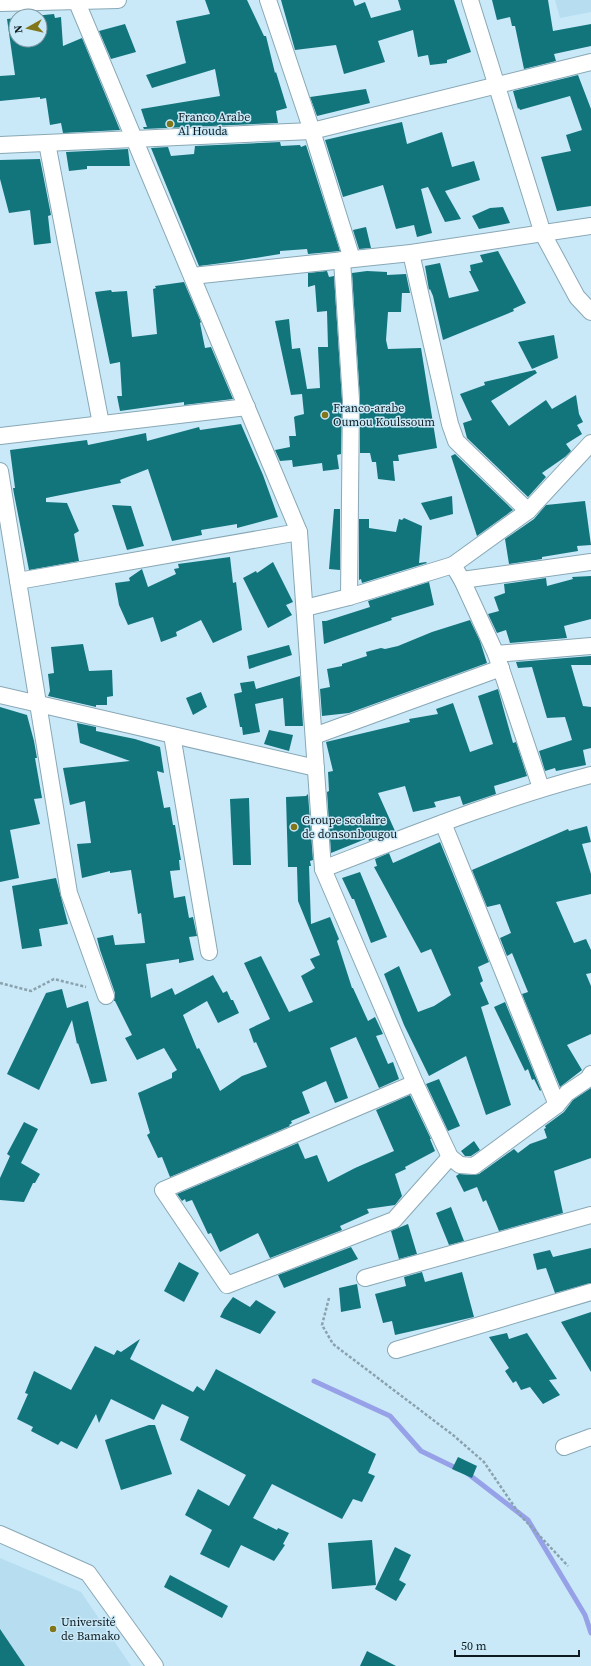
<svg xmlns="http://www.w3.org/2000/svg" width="591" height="1666" viewBox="0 0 591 1666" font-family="'Source Serif 4',serif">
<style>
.built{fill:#b6def0}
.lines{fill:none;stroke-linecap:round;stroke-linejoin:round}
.stream{stroke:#96a1e8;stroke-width:5}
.building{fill:#12757c}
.minor-casing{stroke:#89a8b6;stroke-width:18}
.path{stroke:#89a2ae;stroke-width:2.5;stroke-dasharray:3 2;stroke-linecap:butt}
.minor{stroke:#fff;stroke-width:16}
.poi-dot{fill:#82761a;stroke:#c9e9f8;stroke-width:1.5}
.labels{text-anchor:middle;stroke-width:3;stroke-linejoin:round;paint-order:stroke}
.poi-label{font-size:12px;fill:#0e1a1f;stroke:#c9e9f8;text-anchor:start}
</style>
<rect width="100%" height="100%" fill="#c9e9f8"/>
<g class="built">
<polygon points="555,0 591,0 591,12 560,18"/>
<polygon points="0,1558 81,1592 131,1666 0,1666"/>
</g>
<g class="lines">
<g class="stream">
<polyline points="314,1381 390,1416 421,1451 458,1469"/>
<polyline points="467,1473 528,1520 585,1615 591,1633"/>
</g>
</g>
<g class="building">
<polygon points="205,0 247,0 264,36 266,36 275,73 276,72 287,108 276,111 278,123 144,129 143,127 147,127 141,109 220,96 215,69 152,88 146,75 186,63 176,21 210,14"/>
<polygon points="281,0 353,0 355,6 365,2 371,18 401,10 398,0 454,0 471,52 447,60 447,63 430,65 428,55 418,57 413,30 378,41 385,62 344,74 336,45 295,50"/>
<polygon points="492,0 548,0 553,31 591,24 591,46 554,54 556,61 524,69 515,26 512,26 510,17 497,20"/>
<polygon points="54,14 55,18 61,17 63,46 82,38 120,130 63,133 61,123 50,125 46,98 40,99 40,97 0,101 0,76 15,75 7,19 16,18 16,40 40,40 40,16 34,16"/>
<polygon points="125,24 136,52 111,59 99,31"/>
<polygon points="578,75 591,109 591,206 557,211 541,157 571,151 566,135 582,130 570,96 520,110 519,108 518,109 513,91"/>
<polygon points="366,89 370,103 317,116 310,97"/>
<polygon points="402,122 407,144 442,132 452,167 474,161 480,180 445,191 461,219 445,222 428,187 421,189 432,233 417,237 414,225 396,229 383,185 343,197 325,140"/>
<polygon points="280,142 281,146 300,145 301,147 306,145 340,251 308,254 307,249 280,251 280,254 230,262 199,266 151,148 168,147 171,156 194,154 195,146"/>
<polygon points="128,149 130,166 87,166 87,169 69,171 66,152"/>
<polygon points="40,159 51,215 48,216 51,243 34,245 30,210 9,213 0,179 0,160"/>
<polygon points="503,207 510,223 479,229 472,216 490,208"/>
<polygon points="366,227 371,248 359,249 353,230"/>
<polygon points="498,251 526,303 513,309 514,311 443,340 433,296 430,289 429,290 425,266 440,263 449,298 479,291 469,271 471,271 470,265 483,262 480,255"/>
<polygon points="327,271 329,277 334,276 342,400 341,454 337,455 339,469 323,471 322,463 293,467 292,460 280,461 275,450 290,447 289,436 296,436 294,417 296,416 304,414 302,394 291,395 275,321 289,319 292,349 300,348 307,389 320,388 318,347 328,347 327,311 317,312 315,285 308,287 308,273"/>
<polygon points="367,271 387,272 387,275 406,274 410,293 402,293 401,312 388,312 386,340 388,349 421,348 437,448 398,455 399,461 393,461 395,481 378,479 376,462 372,462 370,453 360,453 360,399 352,273"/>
<polygon points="184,282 201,322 200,323 205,348 211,347 233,399 184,405 184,402 120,411 117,396 122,396 120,362 110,364 95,292 111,290 112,292 127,291 132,337 157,334 153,289 156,288 155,286"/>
<polygon points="554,335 558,358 532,369 518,342"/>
<polygon points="535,370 537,373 491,401 509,426 546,400 552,409 576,395 579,414 583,422 577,425 582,434 566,444 571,451 565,457 542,473 546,477 528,497 467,438 463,423 472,420 460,394 485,385 484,382"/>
<polygon points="241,424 263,475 278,517 237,528 237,524 201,530 202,535 172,541 148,469 120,480 121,483 46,498 46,502 67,503 79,531 74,534 79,561 29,570 14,494 13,488 15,488 10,450 87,440 88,445 146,433 147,441 199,427 200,430"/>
<polygon points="455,454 513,510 477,536 451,456"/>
<polygon points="452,496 453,514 430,520 421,503"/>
<polygon points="585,501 591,545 577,546 578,551 542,557 542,559 509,564 505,539 534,519 546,505"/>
<polygon points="112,505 131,506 144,546 127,550"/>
<polygon points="334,509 340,509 340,570 329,569"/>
<polygon points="404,518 422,526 419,563 426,562 427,563 362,583 361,579 359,580 359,519 369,519 369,528 396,532 399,519 402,520"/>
<polygon points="230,557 233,583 236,582 242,630 213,643 201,620 176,632 177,636 161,642 153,617 128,625 119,605 115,583 130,581 129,578 142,569 148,587 176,574 174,569 179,568 178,564"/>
<polygon points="273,562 293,602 286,605 292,615 268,628 243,578 256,571 257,573"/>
<polygon points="591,576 591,619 564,626 567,638 510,643 506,630 497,633 488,614 499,611 494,597 505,593 504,584 546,578 547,586 573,579 572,577"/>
<polygon points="429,582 434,605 391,618 392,620 324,644 322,621 326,621 370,607 368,601"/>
<polygon points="470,620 480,641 487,663 349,713 322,716 320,689 330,687 327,669 342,666 342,664 367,656 366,652 381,648 385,649 398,646 432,632"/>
<polygon points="83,644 89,671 112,670 113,696 107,697 107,705 96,705 96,707 48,696 50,691 48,674 54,673 51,647"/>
<polygon points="289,645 292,655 249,669 247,656"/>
<polygon points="591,656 591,665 571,665 583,706 591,707 591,748 583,750 586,765 556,771 555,768 545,771 539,751 572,740 565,717 547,718 532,667 518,668 516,662"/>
<polygon points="300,676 303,726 285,726 283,698 255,704 260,732 243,735 242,727 240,727 234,694 242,692 240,683 254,681 256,689"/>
<polygon points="498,689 513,743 516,742 527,776 494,786 496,794 463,805 460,796 434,802 436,807 413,812 405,786 378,793 395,831 369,841 368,838 331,853 327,792 329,791 328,772 333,771 326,742 410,722 409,719 438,714 436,709 453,703 470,752 493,744 478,696"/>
<polygon points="201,692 207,707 193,715 186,698"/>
<polygon points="0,707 27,715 34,741 37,758 35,758 42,798 34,799 40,824 10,830 19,878 0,882"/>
<polygon points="77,723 96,727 96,731 135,739 160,747 164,773 157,771 164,808 170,807 173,825 175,825 181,860 179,860 180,870 170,871 174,898 185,896 189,918 193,917 197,936 189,937 194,960 179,963 179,959 146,964 151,998 172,988 175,995 213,975 223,993 227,991 231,1000 233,1000 239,1013 218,1023 207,1001 183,1015 197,1049 199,1048 220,1091 242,1076 267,1067 256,1042 254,1043 249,1029 270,1019 244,963 261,956 289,1012 313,1002 301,976 315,968 310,959 320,955 298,901 297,867 288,867 286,797 306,796 308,794 313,860 310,861 311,866 309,866 311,924 330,917 339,939 337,941 352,988 353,988 368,1021 375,1017 383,1034 376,1036 388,1064 393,1062 399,1079 379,1088 356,1037 330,1048 348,1098 335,1103 326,1081 302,1092 310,1113 291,1121 292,1123 289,1125 290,1126 170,1177 162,1157 158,1158 147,1135 150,1133 138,1093 172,1078 172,1073 177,1070 164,1048 137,1060 125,1038 132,1035 115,1001 114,1001 115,993 100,950 97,938 113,935 115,945 145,943 141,913 138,914 131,870 110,873 110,871 82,878 77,844 91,843 85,801 70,805 63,768 130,761 80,743"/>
<polygon points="269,730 293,735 289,751 264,744"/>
<polygon points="249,798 251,865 233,865 230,799"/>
<polygon points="587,826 591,842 582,844 591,874 591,894 556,902 574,943 586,939 591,950 591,973 586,974 591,986 591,1034 567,1045 582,1070 560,1087 522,994 528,992 512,953 507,956 500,938 511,933 500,904 487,907 472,870 568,829 569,831"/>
<polygon points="440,842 489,962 478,967 483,981 480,983 489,1004 481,1007 511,1105 486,1115 466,1056 429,1076 404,1025 384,974 399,966 418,1012 434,1006 451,995 431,949 421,953 374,867 377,866 375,859 389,853 393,863"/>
<polygon points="360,872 387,937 371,943 354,899 352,899 342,878"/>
<polygon points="56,878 68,924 39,929 42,946 22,949 12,886"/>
<polygon points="62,989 67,1008 88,1001 107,1081 91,1084 78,1043 77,1044 72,1020 39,1090 7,1074 46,993"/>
<polygon points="505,1002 541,1090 540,1091 534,1079 532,1080 528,1069 525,1071 494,1007"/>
<polygon points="439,1079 460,1126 448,1131 426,1084"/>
<polygon points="591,1088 591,1158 554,1171 563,1213 499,1231 486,1200 483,1202 477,1187 464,1192 456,1176 459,1174 473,1175 479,1174 514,1149 518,1153 530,1144 547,1138 544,1129 546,1128 545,1126 564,1112 573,1100"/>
<polygon points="410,1095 431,1139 430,1139 435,1151 405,1167 406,1169 395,1174 402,1196 395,1205 367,1209 369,1213 340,1226 342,1230 270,1258 258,1233 220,1252 211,1233 208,1234 192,1200 186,1202 185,1199 182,1201 177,1194 298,1143 305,1159 317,1155 328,1182 355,1168 394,1151 376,1110"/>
<polygon points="24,1122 38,1129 21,1163 40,1174 35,1183 33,1183 24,1202 0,1200 0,1178 10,1156 7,1154"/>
<polygon points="474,1141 480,1150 471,1156 465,1156 461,1151"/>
<polygon points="451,1207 464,1241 449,1245 436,1213"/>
<polygon points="408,1224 417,1254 399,1259 391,1231"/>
<polygon points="351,1247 358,1259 284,1288 278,1275"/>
<polygon points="591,1248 591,1283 555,1293 546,1268 537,1270 533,1254 550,1250 553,1257"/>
<polygon points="179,1262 199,1273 184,1302 164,1291"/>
<polygon points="422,1272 425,1282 462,1272 474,1317 395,1335 392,1321 383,1323 375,1294 406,1286 404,1277"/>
<polygon points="357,1284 361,1308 341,1312 339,1288"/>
<polygon points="233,1297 250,1307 256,1300 276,1312 260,1334 220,1317 224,1309"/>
<polygon points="591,1312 591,1372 561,1322"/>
<polygon points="507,1333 509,1339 527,1333 557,1379 549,1380 560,1395 543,1404 530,1387 521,1390 516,1381 513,1383 505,1371 509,1368 489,1337"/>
<polygon points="140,1339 130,1359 193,1392 197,1386 204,1391 216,1369 376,1454 368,1473 375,1476 362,1502 353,1499 342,1519 272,1484 253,1518 277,1530 278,1528 289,1533 283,1544 285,1545 274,1561 241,1545 229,1568 200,1554 212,1530 185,1515 198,1489 229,1506 246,1475 180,1440 189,1417 162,1404 154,1420 111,1399 99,1423 96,1414 77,1449 61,1441 58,1445 31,1431 33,1427 17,1419 28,1394 25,1393 34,1371 71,1390 95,1346 114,1355 117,1350 121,1352"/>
<polygon points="149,1425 155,1425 172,1474 121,1490 105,1440"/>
<polygon points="458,1457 477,1466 472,1478 452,1469"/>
<polygon points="372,1540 376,1585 332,1589 328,1543"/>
<polygon points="395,1547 411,1555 399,1580 406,1584 396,1601 375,1589"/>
<polygon points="170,1575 228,1606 222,1618 164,1587"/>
<polygon points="0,1629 25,1666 0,1666"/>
<polygon points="367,1651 396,1666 360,1666"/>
</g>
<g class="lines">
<defs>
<g id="minor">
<polyline points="76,0 299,532 323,869 415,1083 450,1157 460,1165 474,1166 557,1105 567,1093 588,1079 591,1074"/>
<polyline points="268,0 312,131 352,259"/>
<polyline points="470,0 543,234 577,297 591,312"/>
<polyline points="0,3 118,0"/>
<polyline points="47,143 101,424"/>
<polyline points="0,145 312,131 591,62"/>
<polyline points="411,253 450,424 456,441 528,511"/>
<polyline points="342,260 351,400 349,597"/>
<polyline points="192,276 411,253 591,226"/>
<polyline points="0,436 247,407"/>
<polyline points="0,471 69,893 106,996"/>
<polyline points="453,565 528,511 591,443"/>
<polyline points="462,580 496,654 541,788"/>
<polyline points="18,581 299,532"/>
<polyline points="305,608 349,597 453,565 462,580 591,562"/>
<polyline points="496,654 591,646"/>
<polyline points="0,695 316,768"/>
<polyline points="172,735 209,952"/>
<polyline points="314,736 501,668"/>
<polyline points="443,823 557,1105"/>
<path d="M323,869C411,835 499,799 591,775"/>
<polyline points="415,1083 163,1190 227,1285 394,1220 450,1157"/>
<polyline points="365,1278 591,1215"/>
<polyline points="396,1350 591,1292"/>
<polyline points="564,1447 591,1437"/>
<polyline points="0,1534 88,1573 155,1666"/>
</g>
</defs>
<use href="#minor" class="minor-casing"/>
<g class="path">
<polyline points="0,983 31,991 54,979 86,987"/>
<polyline points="329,1298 322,1325 333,1344 453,1435 484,1462 520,1515 568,1566"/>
</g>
<use href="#minor" class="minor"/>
</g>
<g class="poi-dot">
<circle cx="170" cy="124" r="4"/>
<circle cx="325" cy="415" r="4"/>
<circle cx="294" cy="827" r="4"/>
<circle cx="53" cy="1629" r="4"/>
</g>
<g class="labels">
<g class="poi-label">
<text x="178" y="121">Franco Arabe<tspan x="178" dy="14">Al Houda</tspan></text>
<text x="333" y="412">Franco-arabe<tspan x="333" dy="14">Oumou Koulssoum</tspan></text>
<text x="302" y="824">Groupe scolaire<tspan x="302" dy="14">de donsonbougou</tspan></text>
<text x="61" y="1626">Université<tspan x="61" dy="14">de Bamako</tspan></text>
</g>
</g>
<g transform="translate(28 28) rotate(262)"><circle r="19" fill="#c9e9f8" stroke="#7e96a1"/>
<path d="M0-3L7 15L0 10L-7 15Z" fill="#82761a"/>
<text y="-6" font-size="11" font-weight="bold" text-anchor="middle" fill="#0e1a1f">N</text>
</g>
<path d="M455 1650v6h124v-6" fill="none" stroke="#0e1a1f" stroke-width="2"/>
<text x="461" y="1650" font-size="12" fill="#0e1a1f" stroke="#c9e9f8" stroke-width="3" paint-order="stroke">50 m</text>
</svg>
